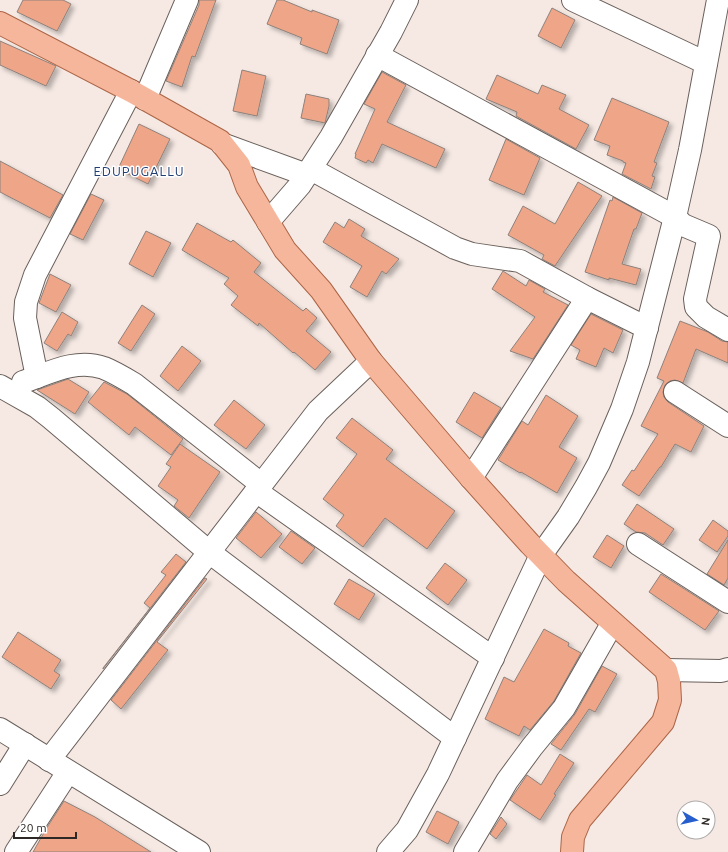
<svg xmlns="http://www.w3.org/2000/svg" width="728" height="852" viewBox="0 0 728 852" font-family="Ubuntu,sans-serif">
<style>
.building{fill:#efa587;stroke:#8d817c;filter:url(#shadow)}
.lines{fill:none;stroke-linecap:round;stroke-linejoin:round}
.minor-casing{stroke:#6a605b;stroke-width:24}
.major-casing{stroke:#ac6546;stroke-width:24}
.minor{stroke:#fff;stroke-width:22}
.major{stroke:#f6b69b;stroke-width:22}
.labels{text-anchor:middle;stroke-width:3;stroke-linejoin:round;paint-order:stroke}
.quarter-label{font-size:13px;letter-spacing:1px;fill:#203d74;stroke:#fff}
</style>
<defs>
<filter id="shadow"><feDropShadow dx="3.5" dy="3.5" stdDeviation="2" flood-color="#0004"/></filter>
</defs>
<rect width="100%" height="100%" fill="#f6e9e4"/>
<g class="building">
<polygon points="23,0 63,0 71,4 57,31 17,12"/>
<polygon points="199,0 216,0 195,57 192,56 182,87 166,81 199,5"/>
<polygon points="277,0 283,0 312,12 312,10 339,20 327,54 300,44 302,38 267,24"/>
<polygon points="552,8 575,20 561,48 538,36"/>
<polygon points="0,41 56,66 46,86 0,65"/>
<polygon points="242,70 266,76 257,116 233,111"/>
<polygon points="382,72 406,85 387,122 445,149 436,168 382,144 373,163 368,160 366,163 355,158 356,154 355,154 375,109 364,104"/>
<polygon points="497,75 538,94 542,85 566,95 559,109 589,125 576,149 516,116 517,112 486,99"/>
<polygon points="306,94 329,99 329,106 325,123 301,118"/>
<polygon points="612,98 669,122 654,162 657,163 652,176 655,177 651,189 622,174 626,163 623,162 623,161 607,155 610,146 594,140"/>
<polygon points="139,124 170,139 148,184 118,169"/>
<polygon points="506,139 540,158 524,195 489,180"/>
<polygon points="0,161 63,195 50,218 0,192"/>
<polygon points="578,182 602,196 555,266 542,259 544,255 508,235 523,206 555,224"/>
<polygon points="91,194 104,200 83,240 70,234"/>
<polygon points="613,197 642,213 636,229 634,229 622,264 641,269 636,285 609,278 609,280 585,272 610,200 612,201"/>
<polygon points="349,219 365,229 361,236 399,259 386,274 382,271 367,297 350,287 362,266 323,242 335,222 344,228"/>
<polygon points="197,223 231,242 233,240 261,263 254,272 303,311 306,308 317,318 306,331 331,352 315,370 294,352 293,353 259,323 258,326 231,305 238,296 224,284 229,278 182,250"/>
<polygon points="146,231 171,243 153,277 129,264"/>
<polygon points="503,271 526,286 529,280 545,289 543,292 568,305 533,359 510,351 535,317 492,289"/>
<polygon points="50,274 71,285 56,312 39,303"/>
<polygon points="142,305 155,314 131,351 118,343"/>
<polygon points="62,312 78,322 71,336 68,334 57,351 44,343"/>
<polygon points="591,314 623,330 613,353 604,348 596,367 576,359 580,350 571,345"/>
<polygon points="680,321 708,332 722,341 728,342 728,363 696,349 683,383 675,380 670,381 665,385 663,392 664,397 668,402 704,426 691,452 675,444 661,467 660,467 639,496 622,485 632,470 634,471 658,434 641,426 664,381 657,378"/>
<polygon points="182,346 201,361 178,391 160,376"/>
<polygon points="68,379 89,392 75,414 37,390"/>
<polygon points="104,382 127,394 183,439 171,455 135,427 129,435 88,402"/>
<polygon points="474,392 501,408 482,438 456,422"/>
<polygon points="546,395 578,416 559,447 577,458 557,493 521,472 520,473 498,460 522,421 528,425"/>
<polygon points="234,400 265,425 246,449 214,425"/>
<polygon points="352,418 393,450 386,459 455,511 427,549 385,518 363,547 336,526 344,515 323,499 357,454 336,438"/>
<polygon points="180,444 220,472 189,518 174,506 178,500 158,486 171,467 166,464"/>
<polygon points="637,504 674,529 663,545 645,533 636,532 624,524"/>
<polygon points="256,512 282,534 261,558 236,538"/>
<polygon points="713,520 728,531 728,536 717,552 699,540"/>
<polygon points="291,531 315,548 302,564 279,547"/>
<polygon points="607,535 624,546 611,568 593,557"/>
<polygon points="728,540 728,578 724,585 707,574"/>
<polygon points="176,554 186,562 103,669 103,668 150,608 144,603 166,575 161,572"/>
<polygon points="445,563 467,580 448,605 426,588"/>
<polygon points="661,574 719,611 705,630 649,592"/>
<polygon points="205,578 207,579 157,642 168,650 121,709 111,700"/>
<polygon points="349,579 375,594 359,620 334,604"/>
<polygon points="544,629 569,643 568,646 581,653 554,701 530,730 524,726 519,736 485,719 504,677 514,682"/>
<polygon points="18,632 61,660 54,671 60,675 51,689 2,657"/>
<polygon points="602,666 617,674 595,712 589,709 561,750 551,744 575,714"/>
<polygon points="560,754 574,763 554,794 556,795 540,820 510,800 527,775 541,785"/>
<polygon points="64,801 95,817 151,852 33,852 46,829"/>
<polygon points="437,811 459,822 448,844 426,832"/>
<polygon points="501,817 507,824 496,839 490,834"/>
</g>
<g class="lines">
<defs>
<g id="minor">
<polyline points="573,0 706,63"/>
<polyline points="377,55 675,217 683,225 709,236 695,299 696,307 706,317 728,330"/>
<polyline points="145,99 187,0"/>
<polyline points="222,144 307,175"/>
<polyline points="311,169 455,248 472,254 520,261 587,298 647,328"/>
<polyline points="268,222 300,185 331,137 391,32 407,0"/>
<polyline points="37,377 25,318 26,302 35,275 131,91"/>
<path d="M23,382C49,373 76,358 104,368C114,372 124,378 134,384L261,484"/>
<polyline points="0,386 37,407 51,418 209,552 455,738"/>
<polyline points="675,392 728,426"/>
<polyline points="471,478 587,298"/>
<polyline points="256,491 493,658"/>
<polyline points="638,544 728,602"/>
<polyline points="666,670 721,671 728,669"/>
<polyline points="0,729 199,852"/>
<polyline points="49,760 318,411 371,361"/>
<polyline points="0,784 25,744"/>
<polyline points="16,852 68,772"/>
<polyline points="388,852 407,830 438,774 541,555 568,517 586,487 599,463 622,409 638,362 675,217 690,150 718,0"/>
<polyline points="465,852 507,781 532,747 564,708 612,624"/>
</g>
<polyline id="major" points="0,23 131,91 220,141 239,165 247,187 285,250 321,290 371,361 471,478 530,544 566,581 666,670 669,681 670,700 663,722 580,820 573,837 572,852"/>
</defs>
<use href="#minor" class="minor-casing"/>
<use href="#major" class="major-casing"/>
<use href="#minor" class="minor"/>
<use href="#major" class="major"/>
</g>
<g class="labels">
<g class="quarter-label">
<text x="139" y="176">EDUPUGALLU</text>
</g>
</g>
<g transform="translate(696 820) rotate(98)"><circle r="19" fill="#ffffff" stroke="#aba9a8"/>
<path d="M0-3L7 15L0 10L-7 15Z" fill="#265fcd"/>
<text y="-6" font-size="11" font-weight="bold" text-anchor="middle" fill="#2d2826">N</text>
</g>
<path d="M14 832v6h62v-6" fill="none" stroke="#2d2826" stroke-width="2"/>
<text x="20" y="832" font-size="12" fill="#2d2826" stroke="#ffffff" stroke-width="3" paint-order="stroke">20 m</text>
</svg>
